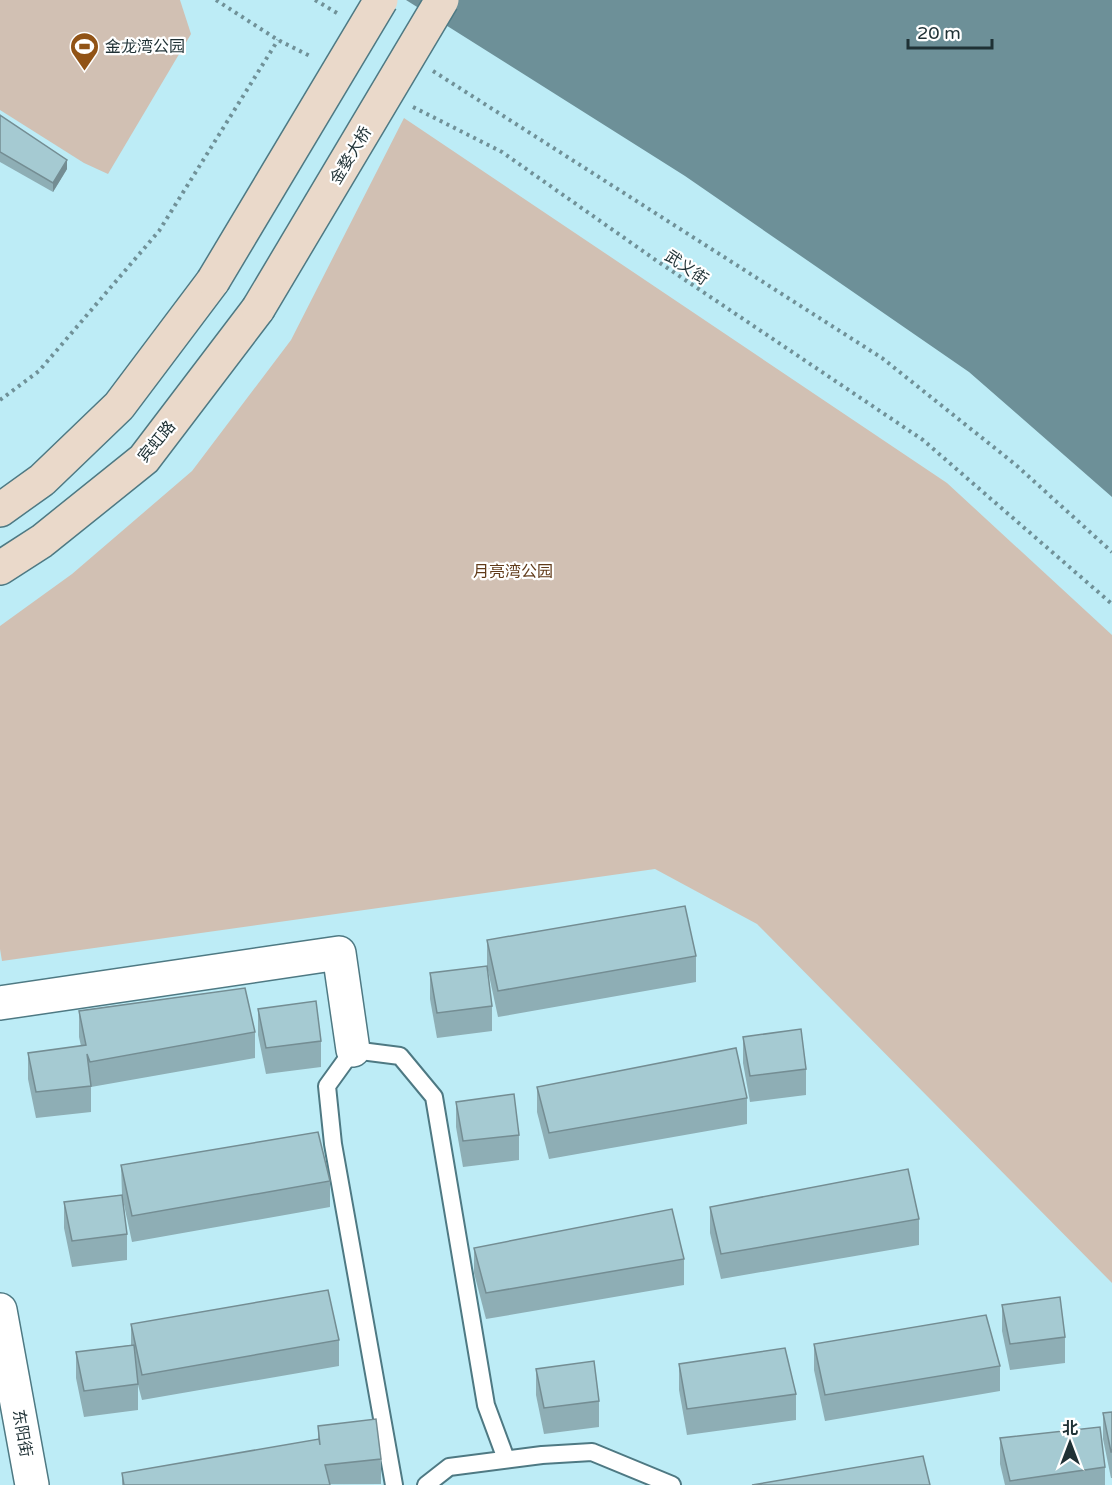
<svg xmlns="http://www.w3.org/2000/svg" width="1112" height="1485" viewBox="0 0 1112 1485" font-family="'Varela Round','Noto Sans SC',sans-serif">
<style>
.green{fill:#d1c0b3}
.water{fill:#6d9098}
.lines{fill:none;stroke-linecap:round;stroke-linejoin:round}
.service-casing{stroke:#4e7983;stroke-width:20}
.minor-casing{stroke:#4e7983;stroke-width:36}
.tertiary-casing{stroke:#4e7983;stroke-width:36}
.secondary-casing{stroke:#4e7983;stroke-width:36}
.path{stroke:#709198;stroke-width:4;stroke-dasharray:3 4.5;stroke-linecap:butt}
.service{stroke:#fff;stroke-width:16}
.minor{stroke:#fff;stroke-width:33}
.tertiary{stroke:#fff;stroke-width:33}
.secondary{stroke:#ead9ca;stroke-width:33}
.secondary-bridge-casing{stroke:#4e7983;stroke-width:36;stroke-linecap:butt}
.secondary-bridge{stroke:#ead9ca;stroke-width:33}
.wall{fill:#8eaeb5}
.shaded-wall{fill:#748d93}
.building{fill:#a5cad2;stroke:#748d93;stroke-width:1.5}
.labels{text-anchor:middle;stroke-width:4.5;stroke-linejoin:round;paint-order:stroke}
.poi-label{font-size:16px;fill:#1f3135;stroke:#fff;text-anchor:start}
.street-label{font-size:16px;fill:#1f3135;stroke:#fff}
.park-label{font-size:16px;fill:#613b1a;stroke:#fff}
</style>
<rect width="100%" height="100%" fill="#bdecf6"/>
<g class="green">
<polygon points="0,0 180,0 191,34 108,174 84,163 0,110"/>
<polygon points="404,118 947,483 1112,635 1112,1283 757,924 655,869 2,961 0,949 0,626 72,574 192,471 291,340"/>
</g>
<polygon class="water" points="406,0 1112,0 1112,497 969,372 685,176"/>
<g class="lines">
<defs>
<g id="service">
<polyline points="394,1485 333,1144 327,1086 353,1050 400,1056 434,1097 486,1405 506,1459"/>
<polyline points="426,1485 449,1467 542,1455 592,1452 672,1485"/>
</g>
<polyline id="minor" points="0,1003 339,953 353,1050"/>
<polyline id="tertiary" points="0,1310 32,1485"/>
<g id="secondary">
<polyline points="0,510 42,480 119,406 213,281"/>
<polyline points="0,568 42,541 144,459 258,309"/>
</g>
</defs>
<use href="#service" class="service-casing"/>
<use href="#minor" class="minor-casing"/>
<use href="#tertiary" class="tertiary-casing"/>
<use href="#secondary" class="secondary-casing"/>
<g class="path">
<polyline points="216,0 278,40 312,57"/>
<polyline points="315,0 337,13"/>
<polyline points="433,71 882,358 1016,465 1112,552"/>
<polyline points="413,107 502,152 657,261 923,440 1112,604"/>
<polyline points="0,400 39,371 159,231 278,40"/>
</g>
<use href="#service" class="service"/>
<use href="#minor" class="minor"/>
<use href="#tertiary" class="tertiary"/>
<use href="#secondary" class="secondary"/>
<defs>
<g id="secondary-bridge">
<polyline points="213,281 381,0"/>
<polyline points="258,309 442,0"/>
</g>
</defs>
<use href="#secondary-bridge" class="secondary-bridge-casing"/>
<use href="#secondary-bridge" class="secondary-bridge"/>
</g>
<g class="wall">
<polygon points="0,115 67,169 53,192 0,162"/>
<polygon points="487,940 696,956 696,982 498,1017 487,966"/>
<polygon points="430,973 492,1006 492,1031 437,1038 430,999"/>
<polygon points="258,1009 321,1041 321,1067 266,1074 258,1035"/>
<polygon points="79,1011 255,1032 255,1058 91,1087 91,1112 36,1118 28,1079 28,1053 81,1046 79,1037"/>
<polygon points="743,1037 806,1069 806,1095 750,1102 743,1063"/>
<polygon points="537,1087 747,1098 747,1124 549,1159 537,1112"/>
<polygon points="456,1102 519,1135 519,1160 463,1167 456,1127"/>
<polygon points="121,1165 330,1181 330,1207 132,1242 123,1200 127,1234 127,1260 72,1267 64,1228 64,1202 122,1195"/>
<polygon points="710,1207 919,1219 919,1245 721,1279 710,1233"/>
<polygon points="474,1248 684,1259 684,1285 486,1319 474,1273"/>
<polygon points="1002,1305 1065,1337 1065,1363 1010,1370 1002,1331"/>
<polygon points="131,1324 339,1340 339,1366 142,1400 138,1385 138,1410 84,1417 76,1378 76,1352 131,1345"/>
<polygon points="814,1344 1000,1366 1000,1391 825,1421 814,1370"/>
<polygon points="679,1364 796,1394 796,1420 687,1435 679,1390"/>
<polygon points="536,1369 599,1401 599,1427 544,1434 536,1395"/>
<polygon points="1112,1412 1112,1478 1111,1478 1103,1439 1103,1413"/>
<polygon points="318,1426 381,1459 381,1484 122,1485 122,1473 318,1440"/>
<polygon points="1000,1438 1105,1467 1105,1485 1005,1485 1000,1464"/>
</g>
<polygon class="shaded-wall" points="67,160 67,169 53,192 53,183"/>
<g class="building">
<polygon points="0,115 67,160 53,183 0,152"/>
<polygon points="685,906 696,956 498,991 487,940"/>
<polygon points="487,966 492,1006 437,1013 430,973"/>
<polygon points="245,988 255,1032 90,1062 87,1054 91,1086 36,1092 28,1053 86,1045 79,1011"/>
<polygon points="316,1001 321,1041 266,1048 258,1009"/>
<polygon points="801,1029 806,1069 750,1076 743,1037"/>
<polygon points="736,1048 747,1098 549,1133 537,1087"/>
<polygon points="514,1094 519,1135 463,1141 456,1102"/>
<polygon points="318,1132 330,1181 132,1216 121,1165"/>
<polygon points="908,1169 919,1219 721,1254 710,1207"/>
<polygon points="122,1195 127,1234 72,1241 64,1202"/>
<polygon points="672,1209 684,1259 486,1293 474,1248"/>
<polygon points="328,1290 339,1340 142,1375 131,1324"/>
<polygon points="1060,1297 1065,1337 1010,1344 1002,1305"/>
<polygon points="986,1315 1000,1366 825,1395 814,1344"/>
<polygon points="134,1345 138,1384 84,1391 76,1352"/>
<polygon points="785,1348 796,1394 687,1409 679,1364"/>
<polygon points="594,1361 599,1401 544,1408 536,1369"/>
<polygon points="1112,1412 1112,1452 1111,1452 1103,1413"/>
<polygon points="376,1419 381,1459 325,1465 330,1485 124,1485 122,1473 319,1439 320,1445 318,1426"/>
<polygon points="1100,1427 1105,1467 1010,1481 1000,1438"/>
<polygon points="923,1456 930,1485 752,1485"/>
</g>
<defs>
<symbol id="stadium-pin" viewBox="-11 -11 22 30"><path d="M0 17L-7.5 6A9.5 9.5 0 1 1 7.5 6Z" fill="#915316" stroke="#fff"/><path d="M0-5a6.5 5 0 1 0 0 10a6.5 5 0 1 0 0-10ZM-3.5-1.8h7v3.6h-7Z" fill="#fff"/></symbol>
</defs>
<g fill-rule="evenodd">
<use href="#stadium-pin" x="68" y="30" width="33" height="45"/>
</g>
<g class="labels">
<g class="poi-label">
<text x="105" y="52">金龙湾公园</text>
</g>
<g class="street-label">
<text transform="translate(350 155) rotate(-59)" y="6">金婺大桥</text>
<text transform="translate(687 267) rotate(34)" y="6">武义街</text>
<text transform="translate(156 441) rotate(-50)" y="6">宾虹路</text>
<text transform="translate(23 1433) rotate(80)" y="6">东阳街</text>
</g>
<g class="park-label">
<text x="513" y="577">月亮湾公园</text>
</g>
</g>
<g transform="translate(1070 1443)" stroke="#ffffff" stroke-width="4.5" paint-order="stroke">
<path d="M0-4.5L10 22L0 15L-10 22Z" fill="#1f3135"/>
<text y="-9" font-size="16" font-weight="bold" text-anchor="middle" fill="#1f3135">北</text>
</g>
<path d="M908 39v9h84v-9" fill="none" stroke="#1f3135" stroke-width="3"/>
<text x="917" y="39" font-size="18" fill="#1f3135" stroke="#ffffff" stroke-width="4.5" paint-order="stroke">20 m</text>
</svg>
